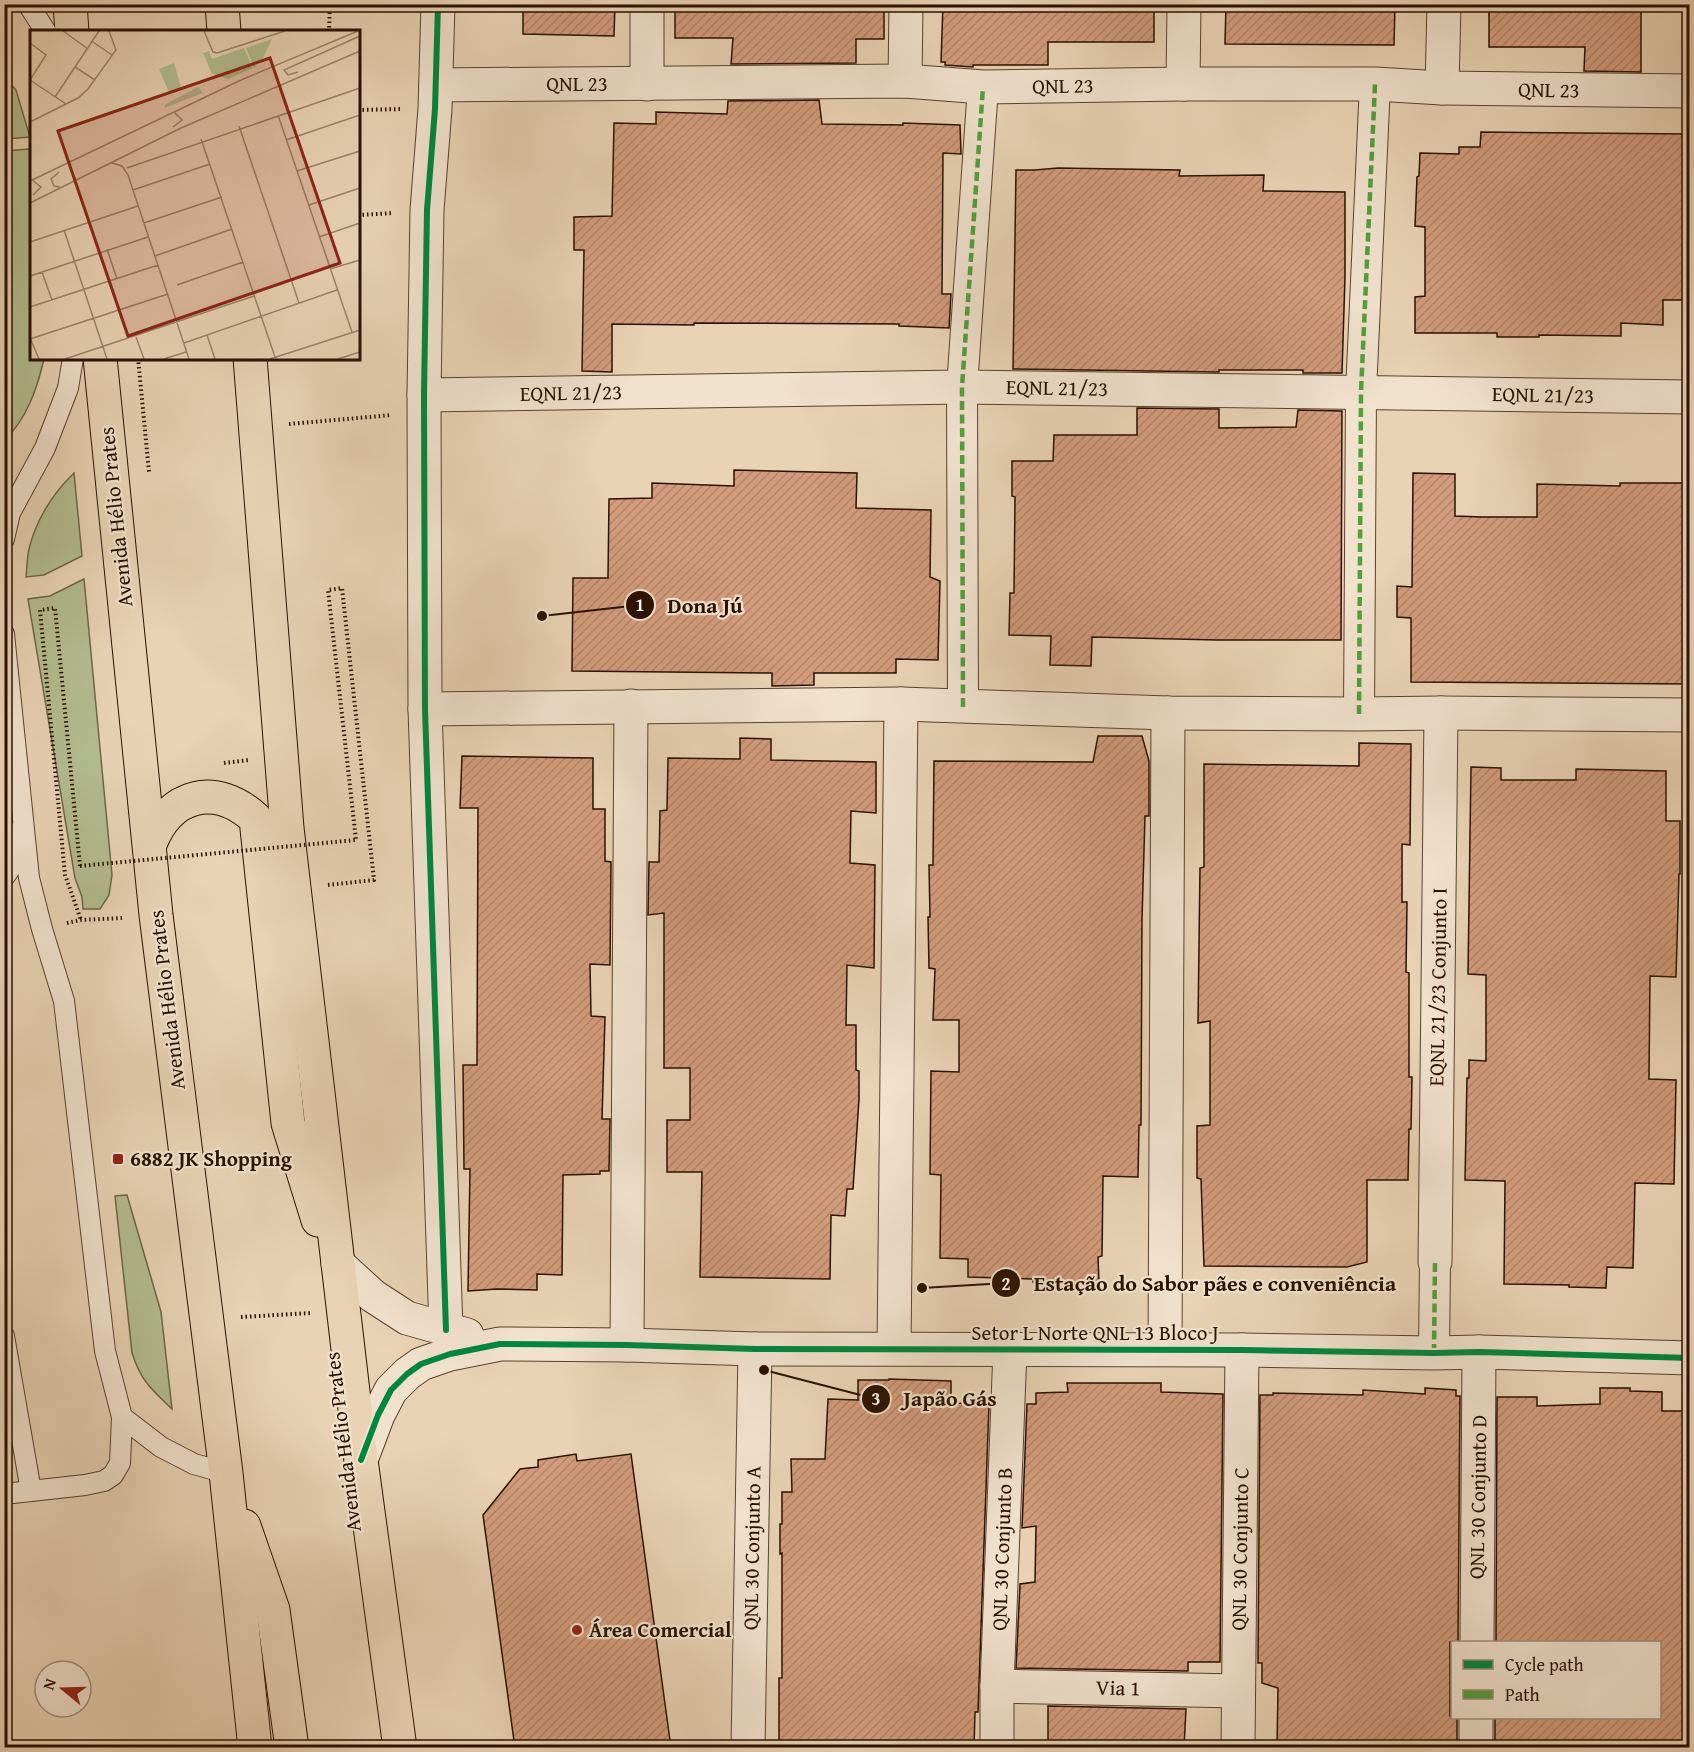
<svg xmlns="http://www.w3.org/2000/svg" width="1694" height="1752" viewBox="0 0 1694 1752" font-family="'Gentium Book Plus',serif">
<style>
.green{fill:#b3bd90;stroke:#6e6648;stroke-width:1.5}
.building{fill:url(#building-hatch);stroke:#291000;stroke-width:1.5}
.lines{fill:none;stroke-linecap:round;stroke-linejoin:round}
.service-casing{stroke:#59412d;stroke-width:22}
.pedestrian-casing{stroke:#59412d;stroke-width:32}
.minor-casing{stroke:#59412d;stroke-width:35}
.tertiary-casing{stroke:#59412d;stroke-width:35}
.primary-casing{stroke:#291000;stroke-width:35}
.path{stroke:#291000;stroke-width:4;stroke-dasharray:1.5 3;stroke-linecap:butt}
.service{stroke:#f1e2ce;stroke-width:20}
.pedestrian{stroke:#f1e2ce;stroke-width:30}
.minor{stroke:#f1e2ce;stroke-width:33}
.tertiary{stroke:#f1e2ce;stroke-width:33}
.primary{stroke:#e9d3b4;stroke-width:33}
.path-bridge{stroke:#291000;stroke-width:4;stroke-dasharray:1.5 3;stroke-linecap:butt}
.quiet{stroke:#51a03c;stroke-width:4.5;stroke-dasharray:9 4.5;stroke-linecap:butt}
.cycleway-casing{stroke:#f1e2ce;stroke-width:10}
.cycleway{stroke:#00873e;stroke-width:6}
.poi-dot{fill:#8f2418;stroke:#f1e2ce;stroke-width:2}
.labels{text-anchor:middle;stroke-width:4.5;stroke-linejoin:round;paint-order:stroke}
.street-label{font-size:21px;fill:#291000;stroke:#f1e2ce}
.poi-label{font-size:21px;font-weight:bold;fill:#291000;stroke:#f1e2ce;text-anchor:start}
.inset-road{fill:none;stroke:#9c856c;stroke-width:1.5}
.view{fill:#8f2418;fill-opacity:0.15;stroke:#8f2418;stroke-width:3}
.inset-edge{fill:none;stroke:#291000;stroke-width:3}
.leader{fill:none;stroke:#291000;stroke-width:2}
.callout-dot{fill:#291000;stroke:#f1e2ce;stroke-width:2}
.mark-label{font-size:18px;text-anchor:middle;font-weight:bold;fill:#fff}
.callout-label{font-size:22px;text-anchor:middle;font-weight:bold;fill:#291000;stroke:#f1e2ce;stroke-width:4.5;stroke-linejoin:round;paint-order:stroke}
</style>
<defs>
<pattern id="building-hatch" width="6" height="6" patternUnits="userSpaceOnUse" patternTransform="scale(1.5)"><rect width="6" height="6" fill="#d29b7b"/><path d="M-1 1l2-2M0 6l6-6M5 7l2-2" fill="none" stroke="#b48469"/></pattern>
</defs>
<rect width="100%" height="100%" fill="#e9d3b4"/>
<filter id="stains"><feTurbulence type="fractalNoise" baseFrequency=".00333" numOctaves="4"/><feColorMatrix values="0 0 0 0 .2 0 0 0 0 .09 0 0 0 0 .02 0 0 0 .5 -.17"/></filter>
<radialGradient id="worn" r=".72"><stop offset=".6" stop-color="#630" stop-opacity="0"/><stop offset="1" stop-color="#630" stop-opacity=".3"/></radialGradient>
<g class="green">
<polygon points="4,76 16,90 30,137 5,139"/>
<path d="M29,149L32,152V358L44,359C37,389 27,418 5,440V151Z"/>
<path d="M74,473L82,556L44,575L26,577C27,568 27,558 29,549C36,520 53,493 74,473Z"/>
<polygon points="84,579 112,875 109,895 100,909 83,909 82,897 75,878 28,599 50,596"/>
<path d="M127,1195L161,1312L172,1409C151,1389 141,1381 132,1353L115,1196Z"/>
</g>
<g class="building">
<polygon points="523,4 615,4 614,36 523,34"/>
<polygon points="675,4 884,4 884,39 856,39 856,63 731,64 733,38 675,38"/>
<polygon points="943,4 1154,4 1154,42 1048,42 1048,65 973,65 973,67 945,65 945,62 941,62"/>
<polygon points="1226,4 1395,4 1394,45 1225,44"/>
<polygon points="1489,4 1641,4 1641,72 1584,71 1585,47 1489,47"/>
<polygon points="819,100 822,124 903,125 903,123 960,125 961,154 943,153 942,294 951,294 949,328 899,326 899,324 694,323 694,325 612,324 612,372 582,371 584,250 574,250 574,217 612,216 614,123 656,124 656,112 727,114 728,101"/>
<polygon points="1481,132 1689,134 1689,300 1663,300 1663,325 1621,323 1621,336 1539,335 1539,337 1497,337 1497,333 1415,333 1415,297 1425,296 1425,227 1415,226 1417,177 1419,176 1420,153 1459,154 1459,147 1480,147"/>
<polygon points="1058,168 1180,170 1179,176 1264,175 1263,191 1345,192 1345,277 1342,373 1303,373 1303,370 1219,370 1219,372 1013,369 1016,170 1035,170"/>
<polygon points="1137,408 1219,409 1219,428 1296,427 1298,410 1342,411 1341,640 1217,640 1092,637 1091,666 1050,665 1051,636 1009,635 1010,593 1014,593 1015,497 1012,496 1012,461 1053,461 1054,435 1137,435"/>
<polygon points="734,470 857,473 856,508 931,510 930,577 940,581 938,660 896,659 896,673 814,673 814,685 772,686 772,673 572,671 573,578 608,578 609,499 652,498 652,483 734,486"/>
<polygon points="1413,473 1455,474 1455,516 1482,517 1537,517 1537,484 1620,486 1620,483 1689,483 1689,684 1411,682 1411,618 1397,617 1397,586 1412,587"/>
<polygon points="1098,736 1142,736 1149,761 1149,816 1145,816 1142,919 1141,1125 1139,1125 1138,1177 1103,1176 1102,1256 1098,1257 1099,1283 1033,1282 1033,1279 968,1277 968,1259 940,1258 941,1175 930,1174 931,1071 959,1072 959,1020 933,1020 935,969 929,968 928,917 930,917 929,865 933,865 934,761 1093,762"/>
<polygon points="740,738 771,739 771,760 876,762 876,813 851,811 850,863 875,865 874,968 847,965 846,1025 856,1025 856,1070 859,1071 859,1099 853,1189 847,1189 845,1216 831,1215 830,1279 700,1277 702,1172 667,1172 667,1120 690,1120 690,1068 664,1068 664,913 648,915 649,862 659,862 660,811 667,810 668,758 740,759"/>
<polygon points="1359,743 1411,744 1410,845 1402,844 1402,902 1407,902 1406,972 1409,973 1409,1077 1412,1077 1411,1129 1409,1129 1408,1180 1367,1180 1367,1262 1347,1267 1204,1266 1201,1179 1197,1178 1197,1126 1210,1125 1210,1021 1198,1023 1200,868 1204,867 1204,764 1359,766"/>
<polygon points="462,756 593,758 593,809 605,809 605,861 611,862 610,965 590,964 591,1016 605,1017 602,1119 610,1119 609,1171 600,1171 600,1174 563,1175 562,1275 537,1274 537,1290 497,1289 468,1291 470,1169 464,1169 463,1065 477,1065 478,808 460,808"/>
<polygon points="1471,767 1501,768 1501,780 1576,780 1576,769 1666,771 1666,821 1680,821 1680,874 1679,874 1676,977 1650,976 1649,1079 1676,1080 1674,1184 1635,1183 1633,1268 1607,1267 1606,1288 1569,1287 1569,1285 1504,1284 1505,1181 1465,1180 1467,1078 1469,1078 1469,1060 1486,1061 1486,975 1468,974"/>
<polygon points="889,1379 951,1381 951,1403 989,1404 978,1712 975,1712 974,1748 779,1748 779,1678 782,1678 782,1553 780,1554 780,1524 782,1524 782,1492 792,1492 791,1459 825,1459 828,1399 858,1400 858,1380 889,1380"/>
<polygon points="1067,1383 1161,1383 1161,1392 1223,1394 1220,1662 1188,1662 1188,1671 1016,1668 1020,1584 1035,1582 1036,1526 1022,1528 1027,1404 1036,1404 1036,1393 1068,1392"/>
<polygon points="1425,1388 1456,1390 1456,1396 1460,1396 1458,1642 1450,1642 1450,1716 1457,1718 1457,1748 1277,1748 1278,1688 1262,1683 1262,1663 1258,1663 1260,1395 1273,1395 1273,1393 1363,1395 1363,1390 1425,1394"/>
<polygon points="1600,1388 1630,1388 1630,1391 1662,1392 1662,1411 1689,1411 1689,1627 1688,1627 1687,1748 1495,1748 1495,1718 1659,1718 1659,1642 1496,1642 1497,1397 1537,1397 1537,1406 1600,1404"/>
<polygon points="576,1454 577,1461 631,1454 671,1748 515,1748 483,1515 520,1469 538,1467 538,1460"/>
<polygon points="1048,1706 1186,1709 1184,1748 1048,1748"/>
</g>
<g class="lines">
<defs>
<g id="service">
<polyline points="28,4 46,32"/>
<polyline points="4,539 10,513 45,448 68,388 73,358"/>
<polyline points="4,634 29,878 42,929 64,1001 105,1351 122,1417 161,1447 194,1464 226,1473"/>
<polyline points="4,877 12,866 18,832"/>
<polyline points="4,1336 31,1491"/>
<polyline points="4,1494 85,1485 104,1481 113,1475 120,1463 122,1417"/>
</g>
<g id="pedestrian">
<polyline points="963,707 962,387 983,87"/>
<polyline points="1359,714 1361,392 1375,84"/>
<polyline points="1434,1353 1435,1262"/>
</g>
<g id="minor">
<polyline points="647,4 647,84"/>
<polyline points="905,81 906,4"/>
<polyline points="1183,84 1184,4"/>
<polyline points="436,85 905,81 983,87 1183,84 1375,84 1442,88 1690,91"/>
<polyline points="1442,88 1444,4"/>
<polyline points="424,395 962,387 1690,397"/>
<polyline points="425,709 901,704 1168,713 1359,714 1441,713 1690,715"/>
<polyline points="1435,1262 1441,713"/>
<polyline points="627,1345 631,706"/>
<polyline points="894,1348 901,704"/>
<polyline points="1165,1349 1168,713"/>
<polyline points="1477,1642 1479,1352"/>
<polyline points="997,1686 1238,1691"/>
<polyline points="748,1748 755,1349"/>
<polyline points="997,1748 997,1686 1010,1350"/>
<polyline points="1238,1748 1242,1350"/>
<polyline points="1476,1748 1476,1718"/>
</g>
<g id="tertiary">
<polyline points="438,4 435,109 427,210 424,395 425,709 446,1330"/>
<polyline points="338,1264 373,1296 407,1318 467,1335"/>
<polyline points="361,1460 378,1415 391,1390 407,1374 421,1364 450,1354 500,1344 627,1345 755,1349 1242,1350 1434,1353 1479,1352 1690,1358"/>
</g>
<g id="primary">
<polyline points="70,4 72,32"/>
<polyline points="222,4 224,32"/>
<polyline points="100,358 156,915 226,1473 255,1748"/>
<polyline points="250,358 287,828 361,1460 400,1748"/>
<path d="M150,844C170,793 216,782 256,819L288,1123L318,1220"/>
<polyline points="244,1526 273,1610 292,1748"/>
</g>
</defs>
<use href="#service" class="service-casing"/>
<use href="#pedestrian" class="pedestrian-casing"/>
<use href="#minor" class="minor-casing"/>
<use href="#tertiary" class="tertiary-casing"/>
<use href="#primary" class="primary-casing"/>
<g class="path">
<polyline points="329,32 330,4"/>
<polyline points="358,110 403,109"/>
<polyline points="358,215 393,213"/>
<polyline points="138,358 149,472"/>
<polyline points="289,424 392,415"/>
<polyline points="224,763 249,760"/>
<polyline points="80,866 55,608 40,610 65,875 81,920"/>
<polyline points="328,885 374,880 342,588 328,590 356,840"/>
<polyline points="67,923 81,920 122,918"/>
<polyline points="241,1317 311,1313"/>
</g>
<use href="#service" class="service"/>
<use href="#pedestrian" class="pedestrian"/>
<use href="#minor" class="minor"/>
<use href="#tertiary" class="tertiary"/>
<use href="#primary" class="primary"/>
<polyline class="path-bridge" points="80,866 356,840"/>
<g class="quiet">
<polyline points="963,707 962,387 983,87"/>
<polyline points="1359,714 1361,392 1375,84"/>
<polyline points="1434,1353 1435,1262"/>
</g>
<defs>
<g id="cycleway">
<polyline points="438,4 435,109 427,210 424,395 425,709 446,1330"/>
<polyline points="361,1460 378,1415 391,1390 407,1374 421,1364 450,1354 500,1344 627,1345 755,1349 1242,1350 1434,1353 1479,1352 1690,1358"/>
</g>
</defs>
<use href="#cycleway" class="cycleway-casing"/>
<use href="#cycleway" class="cycleway"/>
</g>
<g class="poi-dot">
<rect x="112" y="1153" width="12" height="12" rx="3"/>
<circle cx="577" cy="1630" r="6"/>
</g>
<g class="labels">
<g class="street-label">
<text x="577" y="91">QNL 23</text>
<text transform="translate(1063 86) rotate(-1)" y="7">QNL 23</text>
<text transform="translate(1549 90) rotate(1)" y="7">QNL 23</text>
<text transform="translate(1057 388) rotate(1)" y="7">EQNL 21/23</text>
<text transform="translate(571 393) rotate(-1)" y="7">EQNL 21/23</text>
<text transform="translate(1543 395) rotate(1)" y="7">EQNL 21/23</text>
<text transform="translate(116 517) rotate(-96)" y="7">Avenida Hélio Prates</text>
<text transform="translate(1438 987) rotate(-89)" y="7">EQNL 21/23 Conjunto I</text>
<text transform="translate(167 1000) rotate(-97)" y="7">Avenida Hélio Prates</text>
<text x="1095" y="1340">Setor L Norte QNL 13 Bloco J</text>
<text transform="translate(343 1442) rotate(-97)" y="7">Avenida Hélio Prates</text>
<text transform="translate(1478 1497) rotate(-89)" y="7">QNL 30 Conjunto D</text>
<text transform="translate(752 1548) rotate(-89)" y="7">QNL 30 Conjunto A</text>
<text transform="translate(1002 1549) rotate(-88)" y="7">QNL 30 Conjunto B</text>
<text transform="translate(1240 1549) rotate(-89)" y="7">QNL 30 Conjunto C</text>
<text transform="translate(1118 1688) rotate(1)" y="7">Via 1</text>
</g>
<g class="poi-label">
<text x="130" y="1166">6882 JK Shopping</text>
<text x="589" y="1637">Área Comercial</text>
</g>
</g>
<g transform="translate(30 30)">
<rect width="330" height="330" fill="#e9d3b4"/>
<path d="M242,9L233,28L224,38L216,18ZM214,18L223,38L198,49L182,44L173,23L179,21L182,29ZM144,33L151,57L139,62L129,39ZM168,57L173,63L134,78L136,74Z" fill="#b3bd90"/>
<path class="inset-road" d="M33,1L58,19M174,1L183,22L187,23L255,1M63,12L82,25M0,13L16,25L0,50M45,37L65,50M268,42L258,45L254,40L330,6M0,50L36,74M25,67L69,1M248,85L322,302M0,92L48,68L58,59L86,20L79,1M209,96L269,273M143,97L152,90L144,82M171,109L245,327M256,110L330,85M82,133L92,136L98,145L159,329M97,138L330,58M267,141L330,121M29,142L21,149L24,156L30,157M2,150L11,157L3,165M0,151L211,50L328,1M103,160L180,134M0,173L151,98L330,21M279,175L330,158M114,193L192,167M34,200L77,329M289,207L330,193M0,212L108,176M77,219L87,249M125,226L202,199M300,239L330,230M12,242L22,270M0,246L118,207M147,255L213,232M0,277L128,235M177,305L185,329M106,307L114,329M0,308L9,329M0,309L138,264M154,313L307,260M35,329L224,266M134,329L156,322M240,329L330,300M308,329L330,322"/>
<path class="view" d="M240,28L310,233L98,306L28,101Z"/>
<rect width="330" height="330" class="inset-edge"/>
</g>
<path class="leader" d="M542 616L640 605M922 1288L1006 1283M764 1370L876 1399"/>
<g class="callout-dot">
<circle cx="542" cy="616" r="6"/>
<circle cx="922" cy="1288" r="6"/>
<circle cx="764" cy="1370" r="6"/>
<circle cx="640" cy="605" r="15"/>
<circle cx="1006" cy="1283" r="15"/>
<circle cx="876" cy="1399" r="15"/>
</g>
<g class="mark-label">
<text x="640" y="611">1</text>
<text x="1006" y="1290">2</text>
<text x="876" y="1405">3</text>
</g>
<g class="callout-label">
<text x="705" y="613">Dona Jú</text>
<text x="1215" y="1291">Estação do Sabor pães e conveniência</text>
<text x="950" y="1406">Japão Gás</text>
</g>
<rect width="1694" height="1752" fill="none" stroke="#e9d3b4" stroke-width="24"/>
<rect x="6" y="6" width="1682" height="1740" fill="none" stroke="#291000" stroke-width="3"/>
<rect x="12" y="12" width="1670" height="1728" fill="none" stroke="#291000" stroke-width="1.5"/>
<rect x="1451" y="1641" width="210" height="78" fill="#f1e2ce" stroke="#a18e7c" stroke-width="1.5"/>
<rect x="1463" y="1660" width="30" height="9" fill="#00873e" stroke="#a18e7c" stroke-width="1.5"/>
<text x="1505" y="1671" font-size="18" fill="#291000">Cycle path</text>
<rect x="1463" y="1690" width="30" height="9" fill="#51a03c" stroke="#a18e7c" stroke-width="1.5"/>
<text x="1505" y="1701" font-size="18" fill="#291000">Path</text>
<g transform="translate(63 1689) rotate(289)"><circle r="28" fill="#f1e2ce" stroke="#a18e7c" stroke-width="1.5"/>
<path d="M0-4.5L10 22L0 15L-10 22Z" fill="#8f2418"/>
<text y="-9" font-size="16" font-weight="bold" text-anchor="middle" fill="#291000">N</text>
</g>
<rect width="100%" height="100%" filter="url(#stains)"/>
<rect width="100%" height="100%" fill="url(#worn)"/>
</svg>
